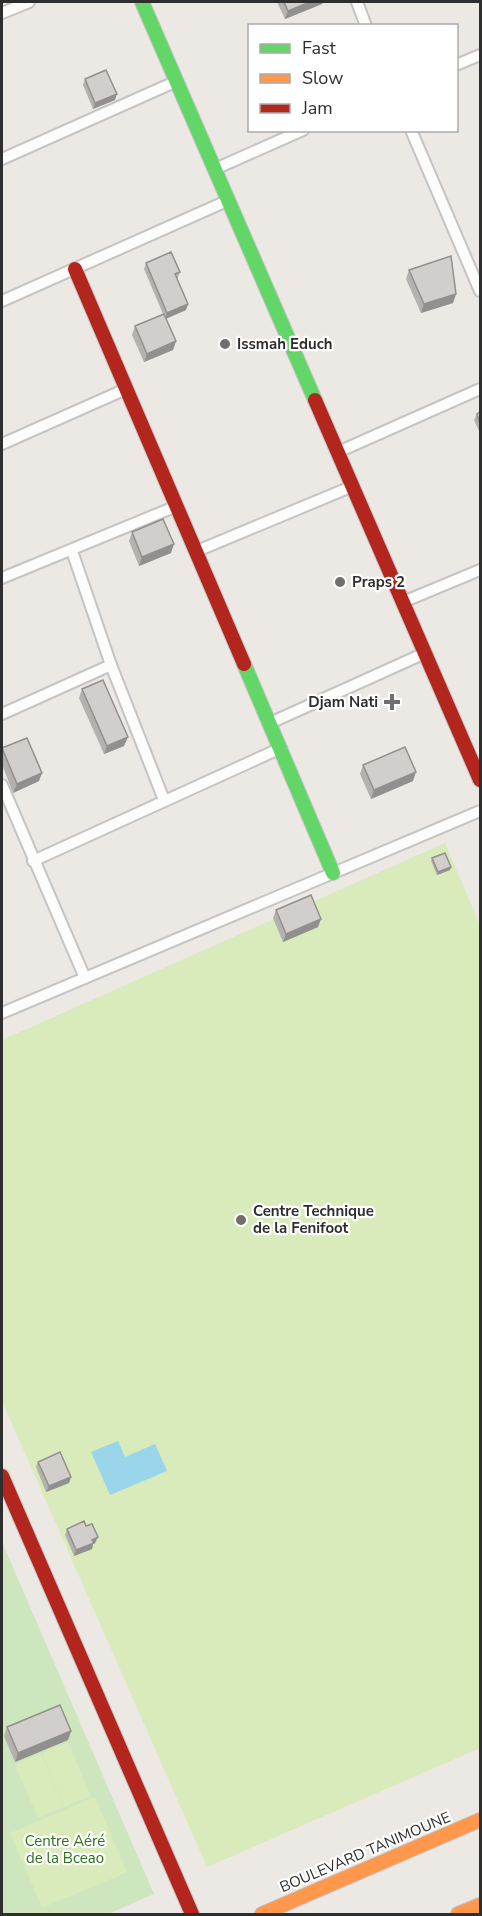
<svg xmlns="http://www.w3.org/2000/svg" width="482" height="1916" viewBox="0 0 482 1916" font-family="'Nunito Sans',sans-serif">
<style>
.green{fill:#cee6be}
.pitch{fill:#d9eabb}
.water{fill:#99d6ec}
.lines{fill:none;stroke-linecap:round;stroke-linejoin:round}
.street-casing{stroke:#c5c4c5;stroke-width:14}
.fast-casing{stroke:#c5c4c5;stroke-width:16}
.slow-casing{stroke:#c5c4c5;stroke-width:16}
.jam-casing{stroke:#c5c4c5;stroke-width:16}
.street{stroke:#fcfcfb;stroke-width:10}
.fast{stroke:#63d668;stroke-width:14}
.slow{stroke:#ff974d;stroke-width:14}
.jam{stroke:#b3261e;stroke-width:14}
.wall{fill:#b4b1af}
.shaded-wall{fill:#92908e}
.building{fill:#d1cecb;stroke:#92908e;stroke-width:1.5}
.poi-dot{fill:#706f6e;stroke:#fff;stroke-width:2}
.labels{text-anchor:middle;stroke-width:4.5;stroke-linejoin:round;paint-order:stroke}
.poi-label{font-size:15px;font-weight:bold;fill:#2e2e2e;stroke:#fff;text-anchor:start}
.park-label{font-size:15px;fill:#2c6e1b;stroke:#fff}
.street-label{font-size:15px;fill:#2e2e2e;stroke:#fff}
</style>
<rect width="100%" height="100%" fill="#ece8e4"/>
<polygon class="green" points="2,1542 154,1894 108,1914 2,1914"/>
<g class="pitch">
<polygon points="445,843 480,925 480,1748 207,1867 2,1401 2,1040"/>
<polygon points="68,1742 91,1796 64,1807 42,1753"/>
<polygon points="41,1753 64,1807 38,1818 15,1764"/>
<polygon points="95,1797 127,1872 86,1890 85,1888 85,1890 42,1908 10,1833"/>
</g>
<polygon class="water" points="118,1441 125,1457 155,1444 167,1471 110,1495 91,1452"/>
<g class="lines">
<defs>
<g id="street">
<polyline points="357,2 366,26"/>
<polyline points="2,13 29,2"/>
<polyline points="456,65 480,55"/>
<polyline points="411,130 480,291"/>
<polyline points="2,159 177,81"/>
<polyline points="215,169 303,130"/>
<polyline points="2,301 229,200"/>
<polyline points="2,444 126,389"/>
<polyline points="338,452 480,389"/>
<polyline points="72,551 111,665 164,800"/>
<polyline points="197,551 353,486"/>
<polyline points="2,578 177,506"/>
<polyline points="403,602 480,570"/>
<polyline points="2,714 111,665"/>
<polyline points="270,723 425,653"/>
<polyline points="2,785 85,978"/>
<polyline points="33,861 281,748"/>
<polyline points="2,1013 480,811"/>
</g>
<g id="fast">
<polyline points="142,2 315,400"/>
<polyline points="244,664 333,873"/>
</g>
<g id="slow">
<polyline points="262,1914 480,1820"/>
<polyline points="458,1914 480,1905"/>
</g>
<g id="jam">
<polyline points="75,269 244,664"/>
<polyline points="315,400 480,780"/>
<polyline points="2,1476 192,1914"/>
</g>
</defs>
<use href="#street" class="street-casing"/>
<use href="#fast" class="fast-casing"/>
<use href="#slow" class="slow-casing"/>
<use href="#jam" class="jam-casing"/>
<use href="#street" class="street"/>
<use href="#fast" class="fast"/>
<use href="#slow" class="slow"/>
<use href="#jam" class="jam"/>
</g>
<g class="wall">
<polygon points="277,2 323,2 322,4 285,19"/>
<polygon points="85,79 115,100 93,109 83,85"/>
<polygon points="146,263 180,272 177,279 188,304 186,310 166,319 176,341 173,350 144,362 132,335 135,326 163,314 144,269"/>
<polygon points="409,270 456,294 453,303 421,313 406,279"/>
<polygon points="480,412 480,430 479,431 474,420 477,414"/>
<polygon points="132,532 171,553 139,566 129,541"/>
<polygon points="82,689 124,746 104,754 79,698"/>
<polygon points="2,748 39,781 13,793 2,764"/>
<polygon points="363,765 413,781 371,799 360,774"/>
<polygon points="432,858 451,867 450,870 437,875 431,861"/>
<polygon points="276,910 318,927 283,942 273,918"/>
<polygon points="38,1462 69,1483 46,1492 36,1467"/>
<polygon points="86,1526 98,1537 95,1543 93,1544 92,1549 74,1556 65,1535 67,1529"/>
<polygon points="7,1727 71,1731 68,1740 15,1762 4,1736"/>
</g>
<g class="shaded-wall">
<polygon points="310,2 323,2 322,4 285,19 288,11"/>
<polygon points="117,94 115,100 93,109 95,103"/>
<polygon points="456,294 453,303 421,313 424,304"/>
<polygon points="188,304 186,310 165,319 167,313"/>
<polygon points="176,341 173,350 144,362 147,354"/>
<polygon points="174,544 171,553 139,566 142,557"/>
<polygon points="128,737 124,746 104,754 107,746"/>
<polygon points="416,772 413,781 371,799 374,790"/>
<polygon points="42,773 39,781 13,793 17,784"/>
<polygon points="451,867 450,870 437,875 438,872"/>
<polygon points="321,919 318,927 283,942 286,934"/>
<polygon points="71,1477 69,1483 46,1492 49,1486"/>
<polygon points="98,1537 95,1543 93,1544 92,1549 74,1556 76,1550 92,1540"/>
<polygon points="71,1731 68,1740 15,1762 18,1753"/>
</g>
<g class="building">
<polygon points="284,2 310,2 288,11"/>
<polygon points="106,70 117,94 95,103 85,79"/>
<polygon points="171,252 180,272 175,274 188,304 167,313 146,263"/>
<polygon points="451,256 456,294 424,304 409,270"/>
<polygon points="164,314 176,341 147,354 135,326"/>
<polygon points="480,412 480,424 477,414"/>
<polygon points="163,519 174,544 142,557 132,532"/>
<polygon points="103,680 128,737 107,746 82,689"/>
<polygon points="27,738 42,773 17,784 2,748"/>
<polygon points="405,747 416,772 374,790 363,765"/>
<polygon points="445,853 451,867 438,872 432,858"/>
<polygon points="311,895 321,919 286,934 276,910"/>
<polygon points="60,1452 71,1477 49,1486 38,1462"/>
<polygon points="84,1521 86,1526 92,1524 98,1537 92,1540 94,1543 76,1550 67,1529"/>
<polygon points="60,1705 71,1731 18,1753 7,1727"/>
</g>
<g class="poi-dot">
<circle cx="225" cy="344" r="6"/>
<circle cx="340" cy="582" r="6"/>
<path d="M389 693h6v6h6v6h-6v6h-6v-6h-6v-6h6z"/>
<circle cx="241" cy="1220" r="6"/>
</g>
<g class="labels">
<g class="poi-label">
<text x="237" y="349">Issmah Educh</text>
<text x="352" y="587">Praps 2</text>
<text x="378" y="707" text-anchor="end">Djam Nati</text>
<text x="253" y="1216">Centre Technique<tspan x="253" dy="17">de la Fenifoot</tspan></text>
</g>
<g class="park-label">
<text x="65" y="1846">Centre Aéré<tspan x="65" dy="17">de la Bceao</tspan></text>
</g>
<g class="street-label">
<text transform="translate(365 1852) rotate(-23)" y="5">BOULEVARD TANIMOUNE</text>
</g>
</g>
<rect width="482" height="1916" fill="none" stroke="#2e2e2e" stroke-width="6"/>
<rect x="248" y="24" width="210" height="108" fill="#ffffff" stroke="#ababab" stroke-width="1.5"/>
<rect x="260" y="44" width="30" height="9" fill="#63d668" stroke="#ababab" stroke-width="1.5"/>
<text x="302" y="54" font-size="18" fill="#2e2e2e">Fast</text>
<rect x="260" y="74" width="30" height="9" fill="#ff974d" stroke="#ababab" stroke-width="1.5"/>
<text x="302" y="84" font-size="18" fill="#2e2e2e">Slow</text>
<rect x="260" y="104" width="30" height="9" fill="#b3261e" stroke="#ababab" stroke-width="1.5"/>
<text x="302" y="114" font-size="18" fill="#2e2e2e">Jam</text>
</svg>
